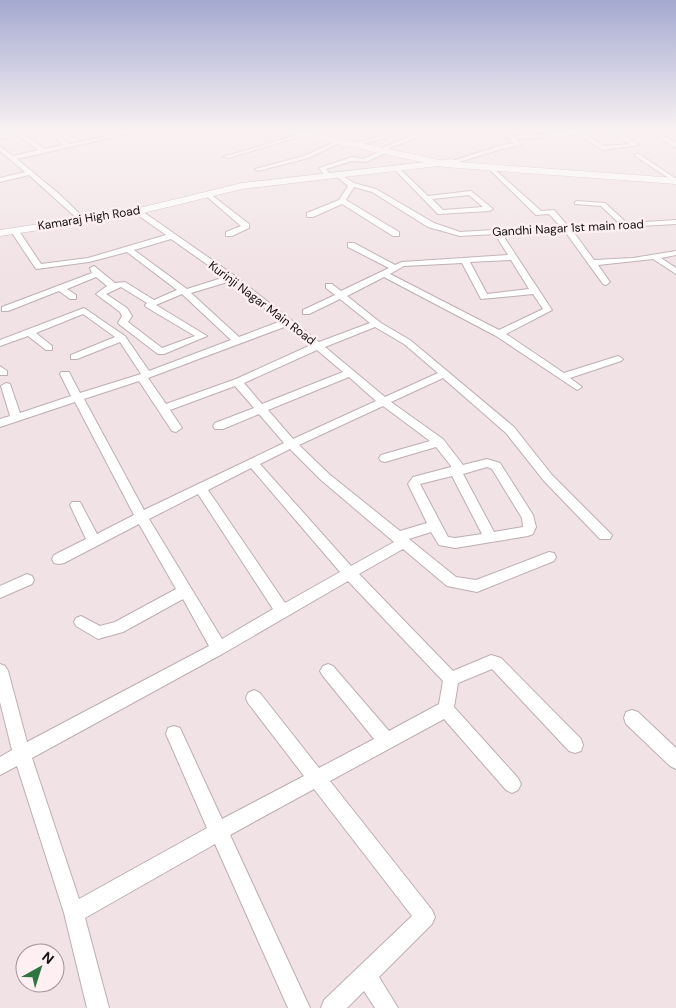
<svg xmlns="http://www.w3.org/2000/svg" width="676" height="1008" viewBox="0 0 676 1008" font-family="'DM Sans',sans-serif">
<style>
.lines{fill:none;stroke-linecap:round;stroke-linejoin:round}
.street-casing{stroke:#bdaeb2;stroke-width:2}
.secondary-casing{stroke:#bdaeb2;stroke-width:1}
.primary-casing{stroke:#bdaeb2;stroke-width:1}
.street{fill:#fff;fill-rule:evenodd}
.secondary{fill:#fff;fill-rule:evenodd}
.primary{fill:#fff;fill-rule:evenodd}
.labels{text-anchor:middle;stroke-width:5;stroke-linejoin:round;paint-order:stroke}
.far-street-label{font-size:12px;fill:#140f10;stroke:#feeff3}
</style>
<rect width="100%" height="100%" fill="#f1e2e5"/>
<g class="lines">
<defs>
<g id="street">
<polygon points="23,130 28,130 28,132 23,133 44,149 63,145 47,130 53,130 69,144 134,130 145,130 17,159 58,193 84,218 84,222 81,222 29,175 0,182 0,178 25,172 0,151 0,146 13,156 38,150 18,135 0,139 0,135"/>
<polygon points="388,130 395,130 385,138 355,146 352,144 381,136"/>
<polygon points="426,130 436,130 387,149 388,152 366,162 352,161 326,169 332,177 331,178 327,178 319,168 352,157 363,159 385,149 384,147"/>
<path d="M501,130H505L513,136L591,130H617L639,145L603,150L578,135L517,139L521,145L502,149L452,164L449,162L499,146L514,143ZM612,132L630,144L604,146L585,134Z"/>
<polygon points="646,130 653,130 676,143 676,148"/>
<polygon points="304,133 309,134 228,158 223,157"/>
<polygon points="340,139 342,142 308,158 258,171 255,169 304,156"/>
<polygon points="635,154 639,154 675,178 670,179 635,156"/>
<path d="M492,167L541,211L554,210L568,226L619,223L601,206L575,204V202L577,201L605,203L627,223L676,220V224L572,230L594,260L633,258L676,251V255L661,258L676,268V274L653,259L598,265L610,282L606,285L603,284L564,230L502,234L552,310L506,334L564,373L618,356L623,359L621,361L570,378L582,387L577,390L496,336L384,277L347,296L381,323L410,340L514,427L552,475L612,535L610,539H600L544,481L506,433L443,378L391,402L443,439L463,465L487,459L500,463L533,515L536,527L533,534L528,536L455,548L439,545L431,532L409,539L456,577L476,580L549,552L554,553L556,557L554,561L477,592L447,586L403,549L359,574L453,671L491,655L501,658L581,739L583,745L581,751L575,753L569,751L492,669L458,683L454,707L518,778L521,784L518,790L512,793L506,790L444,719L330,781L432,910L435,917L432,924L379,977L398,1008H375L364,991L347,1008H321L324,1000L412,916L314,789L230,835L310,1008H288L215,844L85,918L109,1008H87L64,913L17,766L0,775V757L12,750L0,702V664L5,666L8,671L27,742L209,646L183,599L123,632L98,639L76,626L74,622L76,618L81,616L100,626L115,622L176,589L139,524L64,563L59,564L54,563L52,559L54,555L86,539L70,505L72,502H80L97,534L134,515L75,402L0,427V419L10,416L1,386L6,383L10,384L20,413L71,396L60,374L61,372H69L80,393L141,374L120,342L77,359H71V355L115,337L83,314L36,333L52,346V350H46L28,336L0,346V340L84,308L125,336L149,371L231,340L182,294L156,305L207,336L164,354H158L120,325L118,323L122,316L120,312L96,294L107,286L96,277L67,289L76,295V299H70L59,291L8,311H2V307L92,273L90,268L94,266L115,283L125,282L154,300L177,290L127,252L89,262L36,269L10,230L17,228L41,264L88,258L166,235L132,211L139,209L235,276L319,342L370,323L340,299L309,314H303V310L335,295L326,288V284H332L341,291L389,268L348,247V243H354L395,265L402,262L508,255L495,234L460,236L428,227L372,192L354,187L346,200L399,232V236H393L342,204L313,217H307V213L339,200L348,186L337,177V175H341L354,183L376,189L434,223L460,232L560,226L549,214L536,215L490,170V168ZM171,239L225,277L187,289L134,250ZM511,260L529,289L487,294L470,262ZM462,263L481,299L533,294L543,309L499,330L390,274L404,266ZM231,281L281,321L239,337L191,293ZM121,287L147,303L145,305L146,307L195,336L162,348L128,322L132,316L127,308L106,294ZM287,326L311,345L236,379L166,404L148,378ZM375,327L404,344L438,373L385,397L325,347ZM317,350L343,372L262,404L244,383ZM349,377L376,401L293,439L268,410ZM139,381L172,431L176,432L182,428L170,410L235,386L254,408L215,423L213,426L215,429H223L259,414L284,443L144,510L84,399ZM383,406L430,441L381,455L379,458L381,461L385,462L436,447L451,466V467L413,477L408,484L427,523L400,531L329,474L299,445ZM290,449L321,480L394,542L351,566L260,464ZM487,467L492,469L522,518L523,527L494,532L463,474ZM251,468L340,572L285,603L208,490ZM452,476L482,534L455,538L448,537L420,484ZM198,494L273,609L222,639L149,519ZM348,581L443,681L439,704L389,731L333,666L328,664L323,666L320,671L323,676L374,739L319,768L260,693L254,690L248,693L246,698L248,703L304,776L222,819L180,728L174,726L168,728L166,734L207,828L79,899L32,758L224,653Z"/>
<path d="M395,168H399L428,196L471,191L493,209L489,211L438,214L395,170ZM469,195L483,207L443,210L432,199Z"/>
<polygon points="205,193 209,193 249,224 249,228 232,236 226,236 226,232 241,226 205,195"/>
<polygon points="0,366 7,371 7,375 0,375"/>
<polygon points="27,574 32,576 34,580 32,584 0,598 0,586"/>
<polygon points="632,710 638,712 676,748 676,769 670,766 626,724 624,718 626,712"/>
</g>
<polygon id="secondary" points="452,159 457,162 455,164 242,189 131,216 0,236 0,230 131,210 242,183"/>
<polygon id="primary" points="282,130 300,130 444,161 676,178 676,184 444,167 287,133"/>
</defs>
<use href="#street" class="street-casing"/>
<use href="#secondary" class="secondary-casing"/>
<use href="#primary" class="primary-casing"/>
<use href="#street" class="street"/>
<use href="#secondary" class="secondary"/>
<use href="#primary" class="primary"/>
</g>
<linearGradient id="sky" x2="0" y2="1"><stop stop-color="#a4a9d0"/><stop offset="0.48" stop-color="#f9f2f3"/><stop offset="1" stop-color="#f9f2f3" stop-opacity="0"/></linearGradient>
<rect width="676" height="271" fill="url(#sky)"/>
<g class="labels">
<g class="far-street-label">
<text transform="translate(89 218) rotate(-9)" y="4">Kamaraj High Road</text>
<text transform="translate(568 228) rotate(-3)" y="4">Gandhi Nagar 1st main road</text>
<text transform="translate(262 303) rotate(37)" y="4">Kurinji Nagar Main Road</text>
</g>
</g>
<g transform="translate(40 968) rotate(39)"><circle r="24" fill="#feeff3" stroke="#a09598"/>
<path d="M0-4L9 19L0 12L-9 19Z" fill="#2d7541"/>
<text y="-8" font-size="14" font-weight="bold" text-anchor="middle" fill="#140f10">N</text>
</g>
</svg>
